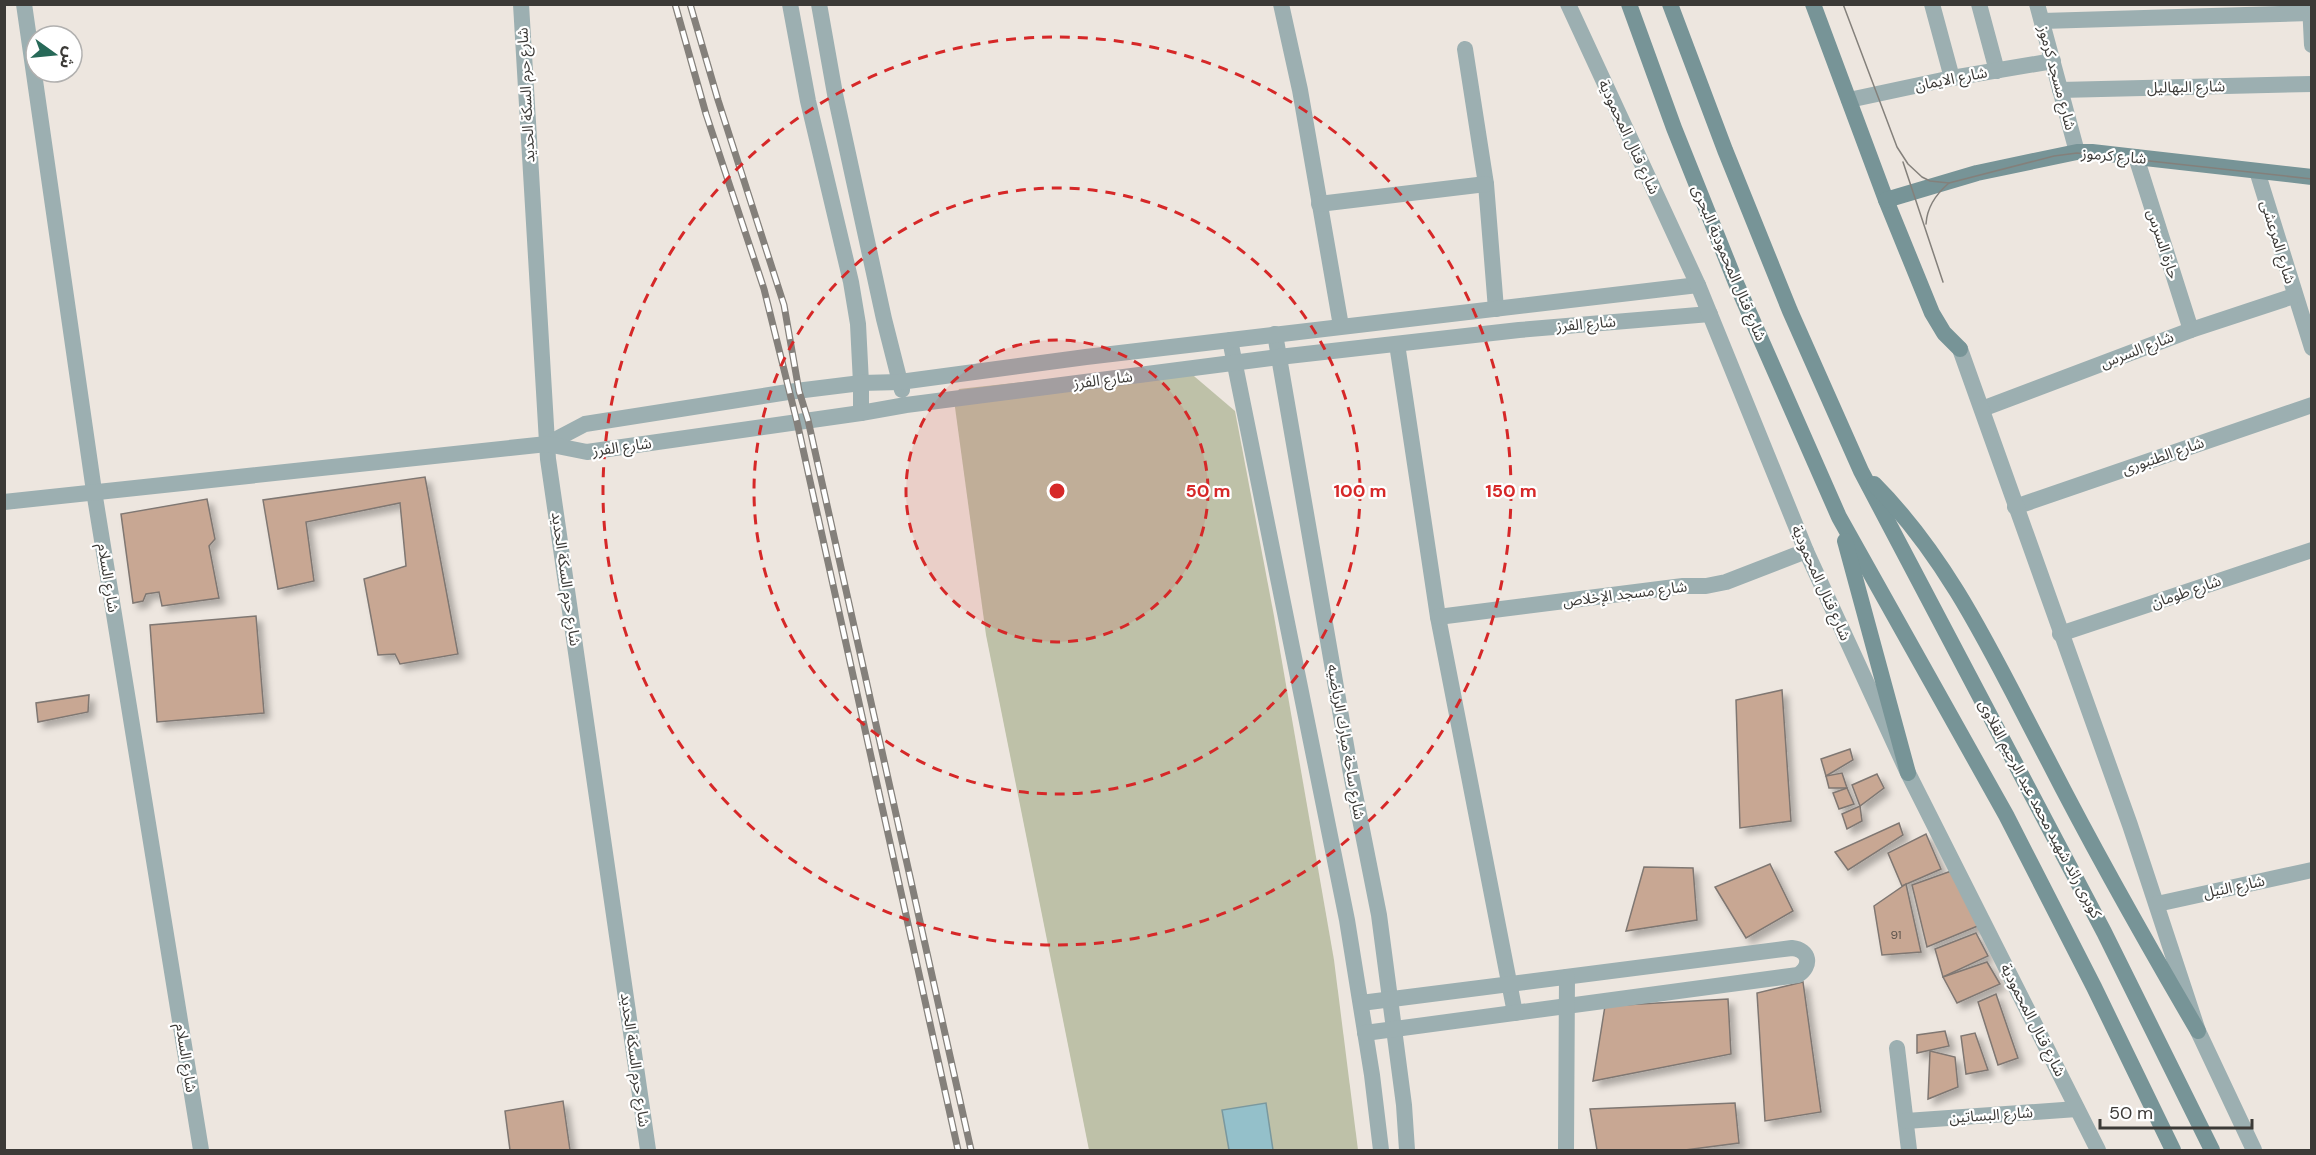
<svg xmlns="http://www.w3.org/2000/svg" width="2316" height="1155" viewBox="0 0 2316 1155" font-family="'DM Sans','Noto Sans Arabic',sans-serif">
<style>
.green{fill:#bec1a8}
.water{fill:#94c0ca;stroke:#7a989e;stroke-width:1.5}
.building{fill:#c8a793;stroke:#7f7772;stroke-width:1.5;filter:url(#shadow)}
.lines{fill:none;stroke-linecap:round;stroke-linejoin:round}
.minor{stroke:#9cafb1;stroke-width:16}
.tertiary{stroke:#9cafb1;stroke-width:16}
.secondary{stroke:#779497;stroke-width:16}
.tram{stroke:#84807b;stroke-width:1.5}
.rail-casing{stroke:#84807b;stroke-width:7}
.rail{stroke:#fff;stroke-width:4.5;stroke-dasharray:14;stroke-linecap:butt}
.ring{fill:none;stroke:#d62828;stroke-width:3;stroke-dasharray:10 8}
.labels{text-anchor:middle;stroke-width:4.5;stroke-linejoin:round;paint-order:stroke}
.number-label{font-size:12px;fill:#5f554e}
.street-label{font-size:15px;fill:#3c3a37;stroke:#fff}
.centre{fill:#d62828;stroke:#fff;stroke-width:3}
.ring-label{font-size:18px;text-anchor:middle;font-weight:bold;fill:#d62828;stroke:#fff;stroke-width:4.5;stroke-linejoin:round;paint-order:stroke}
</style>
<defs>
<filter id="shadow"><feDropShadow dx="5.5" dy="5.5" stdDeviation="3" flood-color="#0004"/></filter>
</defs>
<rect width="100%" height="100%" fill="#ede6df"/>
<polygon class="green" points="1181,365 1235,411 1274,616 1334,960 1358,1150 1089,1150 986,635 954,400 959,389"/>
<polygon class="water" points="1266,1103 1273,1150 1229,1150 1222,1110"/>
<g class="building">
<polygon points="425,477 458,654 400,664 395,654 378,655 364,579 406,566 400,503 306,522 314,581 278,589 263,500"/>
<polygon points="207,499 215,539 209,546 219,598 162,606 159,592 146,594 143,601 133,603 121,514"/>
<polygon points="256,616 264,713 157,722 150,625"/>
<polygon points="1782,690 1791,821 1740,828 1736,700"/>
<polygon points="89,695 88,712 38,722 36,703"/>
<polygon points="1850,749 1853,760 1826,776 1821,759"/>
<polygon points="1842,773 1847,788 1829,788 1826,776"/>
<polygon points="1877,774 1884,788 1860,806 1852,785"/>
<polygon points="1847,788 1854,804 1839,809 1833,793"/>
<polygon points="1860,806 1862,821 1847,829 1842,814"/>
<polygon points="1899,823 1903,835 1848,870 1835,852"/>
<polygon points="1926,834 1941,869 1902,886 1888,853"/>
<polygon points="1770,864 1793,911 1746,938 1715,887"/>
<polygon points="1644,867 1693,868 1697,920 1626,931"/>
<polygon points="1954,870 1980,925 1927,947 1912,885"/>
<polygon points="1906,884 1921,952 1882,955 1874,906"/>
<polygon points="1976,933 1988,956 1943,977 1935,949"/>
<polygon points="1987,962 2000,984 1957,1003 1943,977"/>
<polygon points="1803,982 1821,1112 1765,1121 1757,993"/>
<polygon points="1996,994 2018,1058 1998,1065 1978,1002"/>
<polygon points="1728,999 1731,1054 1593,1081 1605,1006"/>
<polygon points="1945,1031 1949,1046 1917,1053 1917,1035"/>
<polygon points="1975,1033 1988,1070 1966,1074 1961,1036"/>
<polygon points="1930,1051 1955,1057 1958,1087 1928,1099"/>
<polygon points="563,1101 570,1150 510,1150 505,1111"/>
<polygon points="1735,1103 1739,1143 1685,1150 1597,1150 1590,1109"/>
</g>
<g class="lines">
<g class="minor">
<polyline points="24,4 94,491 201,1150"/>
<polyline points="521,4 548,459 648,1150"/>
<polyline points="790,4 808,101 851,282 858,324 861,383 861,413"/>
<polyline points="819,4 835,94 884,319 902,390"/>
<polyline points="1281,4 1300,90 1341,326"/>
<polyline points="1932,4 1952,78"/>
<polyline points="1979,4 1997,71"/>
<polyline points="2037,4 2077,152"/>
<polyline points="2310,4 2312,45"/>
<polyline points="2042,21 2310,13"/>
<polyline points="1465,49 1486,184 1496,309"/>
<polyline points="2060,90 2312,84"/>
<polyline points="1849,100 1952,78 2053,61"/>
<polyline points="2136,157 2191,330"/>
<polyline points="2257,171 2312,348"/>
<polyline points="1319,204 1486,184"/>
<polyline points="1275,334 1351,774 1379,915 1404,1105 1407,1150"/>
<polyline points="1230,340 1347,920 1372,1075 1381,1150"/>
<polyline points="1397,344 1438,617 1515,1013"/>
<polyline points="1982,409 2191,330 2294,296"/>
<polyline points="547,444 585,424 788,392 861,383 900,382 1086,357 1698,285"/>
<polyline points="4,502 547,444 587,452 861,413 906,405 1279,357 1519,330 1710,314"/>
<polyline points="2015,507 2312,405"/>
<polyline points="1438,617 1683,586 1706,586 1726,582 1806,551"/>
<polyline points="2060,634 2312,550"/>
<path d="M1361,1003L1792,948C1810,950 1812,966 1798,975L1365,1033"/>
<polyline points="1897,1048 1909,1150"/>
<polyline points="1906,1121 2077,1109"/>
<polyline points="1566,1150 1567,977"/>
</g>
<g class="tertiary">
<polyline points="1568,4 1698,285 1806,551 1908,773 2098,1150"/>
<polyline points="1960,349 2130,825 2198,1031 2254,1150"/>
<polyline points="2157,904 2312,870"/>
</g>
<g class="secondary">
<polyline points="1629,4 1674,128 1736,283 1839,517 2006,815 2094,987 2173,1150"/>
<polyline points="1670,4 1725,150 1790,311 1861,471 2104,932 2212,1150"/>
<polyline points="1813,4 1886,200 1932,313 1944,333 1960,349"/>
<polyline points="1886,200 1977,173 2077,152 2092,152 2312,177"/>
<path d="M1874,484C1952,562 1997,664 2048,760C2095,852 2146,942 2198,1031"/>
<polyline points="1845,541 1908,773"/>
</g>
<g class="tram">
<polyline points="1843,4 1897,147 1908,164 1922,177 1930,181 1949,183 2054,156 2077,153 2312,179"/>
<polyline points="1903,162 1943,282"/>
<path d="M1926,224C1927,207 1936,194 1949,183"/>
</g>
<defs>
<g id="rail">
<polyline points="675,4 706,114 764,289 797,422 958,1150"/>
<polyline points="690,4 718,100 784,305 799,391 808,420 971,1150"/>
</g>
</defs>
<use href="#rail" class="rail-casing"/>
<use href="#rail" class="rail"/>
</g>
<circle cx="1057" cy="491" r="151" fill="#d62828" fill-opacity=".12"/>
<g class="ring">
<circle cx="1057" cy="491" r="151"/>
<circle cx="1057" cy="491" r="303"/>
<circle cx="1057" cy="491" r="454"/>
</g>
<g class="labels">
<g class="number-label">
<text x="1896" y="939">91</text>
</g>
<g class="street-label">
<text transform="translate(2057 78) rotate(75)" y="5">شارع مسجد كرموز</text>
<text transform="translate(1951 79) rotate(-11)" y="5">شارع الايمان</text>
<text transform="translate(2186 87) rotate(-1)" y="5">شارع البهاليل</text>
<text transform="translate(526 95) rotate(-93)" y="5">شارع حرم السكة الحديد</text>
<text transform="translate(1629 137) rotate(65)" y="5">شارع قنال المحمودية</text>
<text transform="translate(2114 156) rotate(5)" y="5">شارع كرموز</text>
<text transform="translate(2278 242) rotate(73)" y="5">شارع المرعشى</text>
<text transform="translate(2163 244) rotate(72)" y="5">حارة السرس</text>
<text transform="translate(1729 263) rotate(67)" y="5">شارع قنال المحمودية البحرى</text>
<text transform="translate(1586 324) rotate(-5)" y="5">شارع الفرز</text>
<text transform="translate(2137 350) rotate(-21)" y="5">شارع السرس</text>
<text transform="translate(1103 380) rotate(-7)" y="5">شارع الفرز</text>
<text transform="translate(622 447) rotate(-8)" y="5">شارع الفرز</text>
<text transform="translate(2163 456) rotate(-19)" y="5">شارع الطنبورى</text>
<text transform="translate(108 578) rotate(81)" y="5">شارع السلام</text>
<text transform="translate(566 579) rotate(82)" y="5">شارع حرم السكة الحديد</text>
<text transform="translate(1821 583) rotate(66)" y="5">شارع قنال المحمودية</text>
<text transform="translate(2186 592) rotate(-19)" y="5">شارع طومان</text>
<text transform="translate(1625 594) rotate(-7)" y="5">شارع مسجد الإخلاص</text>
<text transform="translate(1346 742) rotate(80)" y="5">شارع ساحة مبارك الرياضيه</text>
<text transform="translate(2040 809) rotate(62)" y="5">كوبرى رائد شهيد محمد عبد الرحيم القلاوى</text>
<text transform="translate(2234 887) rotate(-12)" y="5">شارع النيل</text>
<text transform="translate(2033 1020) rotate(63)" y="5">شارع قنال المحمودية</text>
<text transform="translate(186 1058) rotate(81)" y="5">شارع السلام</text>
<text transform="translate(635 1060) rotate(82)" y="5">شارع حرم السكة الحديد</text>
<text transform="translate(1991 1115) rotate(-4)" y="5">شارع البساتين</text>
</g>
</g>
<circle cx="1057" cy="491" r="9" class="centre"/>
<g class="ring-label">
<text x="1208" y="497">50 m</text>
<text x="1360" y="497">100 m</text>
<text x="1511" y="497">150 m</text>
</g>
<rect width="2316" height="1155" fill="none" stroke="#3c3a37" stroke-width="12"/>
<g transform="translate(54 54) rotate(105)"><circle r="28" fill="#ffffff" stroke="#b1b0af" stroke-width="1.5"/>
<path d="M0-4.5L10 22L0 15L-10 22Z" fill="#276958"/>
<text y="-9" font-size="16" font-weight="bold" text-anchor="middle" fill="#3c3a37">ش</text>
</g>
<path d="M2100 1119v9h152v-9" fill="none" stroke="#3c3a37" stroke-width="3"/>
<text x="2109" y="1119" font-size="18" fill="#3c3a37" stroke="#ffffff" stroke-width="4.5" paint-order="stroke">50 m</text>
</svg>
